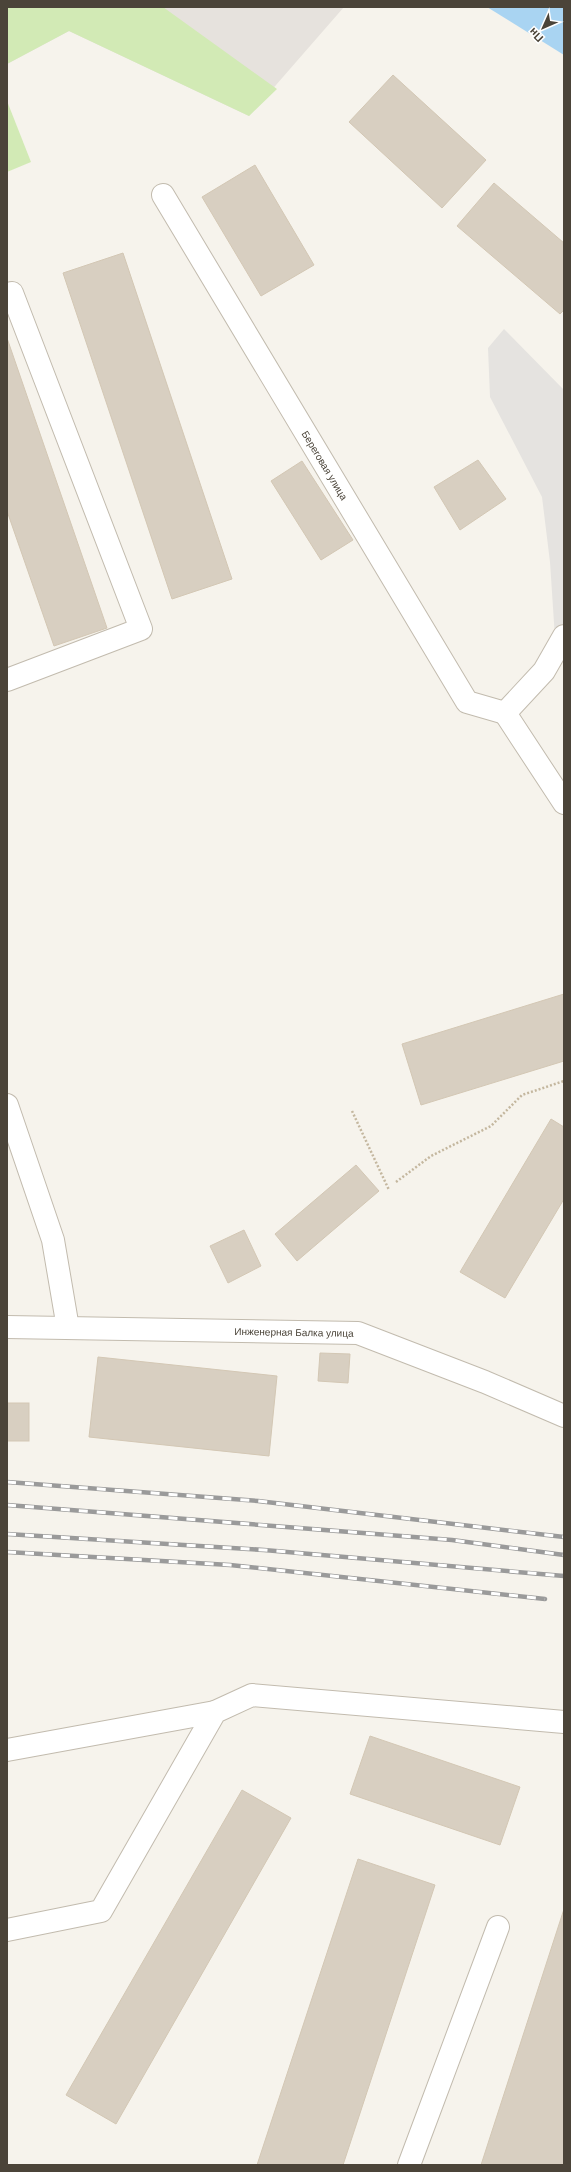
<svg xmlns="http://www.w3.org/2000/svg" width="571" height="2172" viewBox="0 0 571 2172" font-family="'DM Sans',sans-serif">
<style>
.industrial{fill:#e6e2dd}
.green{fill:#d2eab5}
.parking{fill:#e5e3e0}
.water{fill:#a9d4f2}
.building{fill:#d8cfc1;stroke:#d3c7b4}
.lines{fill:none;stroke-linecap:round;stroke-linejoin:round}
.minor-casing{stroke:#c2bbae;stroke-width:24}
.path{stroke:#c4b79f;stroke-width:2.5;stroke-dasharray:2 2;stroke-linecap:butt}
.minor{stroke:#fff;stroke-width:22}
.rail-casing{stroke:#9a9a9a;stroke-width:4.5}
.rail{stroke:#fff;stroke-width:3;stroke-dasharray:9;stroke-linecap:butt}
.labels{text-anchor:middle;stroke-width:3.5;stroke-linejoin:round;paint-order:stroke}
.street-label{font-size:10px;fill:#4b4439;stroke:#fff}
</style>
<rect width="100%" height="100%" fill="#f6f3ec"/>
<polygon class="industrial" points="7,7 344,7 249,116 69,31 7,64"/>
<g class="green">
<polygon points="7,7 163,7 277,89 249,116 69,31 7,64"/>
<polygon points="7,101 31,162 7,172"/>
</g>
<polygon class="parking" points="504,329 564,390 564,623 555,638 550,562 542,497 490,397 488,348"/>
<polygon class="water" points="487,7 564,7 564,55"/>
<g class="building">
<polygon points="393,75 486,160 442,208 349,122"/>
<polygon points="255,165 314,265 261,296 202,197"/>
<polygon points="494,183 564,243 564,310 560,314 457,226"/>
<polygon points="123,253 232,579 172,599 63,273"/>
<polygon points="7,338 107,628 54,646 7,511"/>
<polygon points="478,460 506,499 460,530 434,487"/>
<polygon points="302,461 353,540 321,560 271,481"/>
<polygon points="564,994 564,1061 421,1105 402,1044"/>
<polygon points="551,1119 564,1127 564,1199 505,1298 460,1272"/>
<polygon points="356,1165 379,1191 297,1261 275,1234"/>
<polygon points="244,1230 261,1266 228,1283 210,1246"/>
<polygon points="320,1353 350,1354 348,1383 318,1381"/>
<polygon points="98,1357 277,1376 269,1456 89,1437"/>
<rect x="7" y="1403" width="22" height="38"/>
<polygon points="370,1736 520,1787 500,1845 350,1794"/>
<polygon points="242,1790 291,1818 116,2124 66,2095"/>
<polygon points="358,1859 435,1885 343,2165 257,2165"/>
<polygon points="564,1909 564,2165 481,2165"/>
</g>
<g class="lines">
<defs>
<g id="minor">
<path id="s1" d="M163,195L467,702L505,713"/>
<polyline points="7,294 12,293 141,629 7,680"/>
<polyline points="564,636 544,671 505,713 564,803"/>
<polyline points="7,1105 53,1240 68,1328"/>
<path id="s2" d="M7,1327L358,1333L485,1382L564,1416"/>
<polyline points="7,1750 215,1712"/>
<polyline points="7,1930 101,1911 215,1712 252,1695 564,1722"/>
<polyline points="409,2165 498,1927"/>
</g>
</defs>
<use href="#minor" class="minor-casing"/>
<g class="path">
<polyline points="352,1111 389,1190"/>
<polyline points="396,1182 431,1156 491,1126 522,1095 564,1081"/>
</g>
<use href="#minor" class="minor"/>
<defs>
<g id="rail">
<polyline points="7,1482 258,1501 564,1537"/>
<polyline points="7,1505 452,1540 564,1555"/>
<polyline points="7,1534 264,1550 564,1576"/>
<polyline points="7,1552 230,1565 545,1599"/>
</g>
</defs>
<use href="#rail" class="rail-casing"/>
<use href="#rail" class="rail"/>
</g>
<g class="labels">
<g class="street-label">
<text dy="4" stroke="none"><textPath href="#s1" startOffset="315">Береговая улица</textPath></text>
<text dy="4" stroke="none"><textPath href="#s2" startOffset="287">Инженерная Балка улица</textPath></text>
</g>
</g>
<rect width="571" height="2172" fill="none" stroke="#4b4439" stroke-width="16"/>
<g transform="translate(543 28) rotate(225)" stroke="#ffffff" stroke-width="3" paint-order="stroke">
<path d="M0-3L7 15L0 10L-7 15Z" fill="#4b4439"/>
<text y="-6" font-size="11" font-weight="bold" text-anchor="middle" fill="#4b4439">Пн</text>
</g>
</svg>
